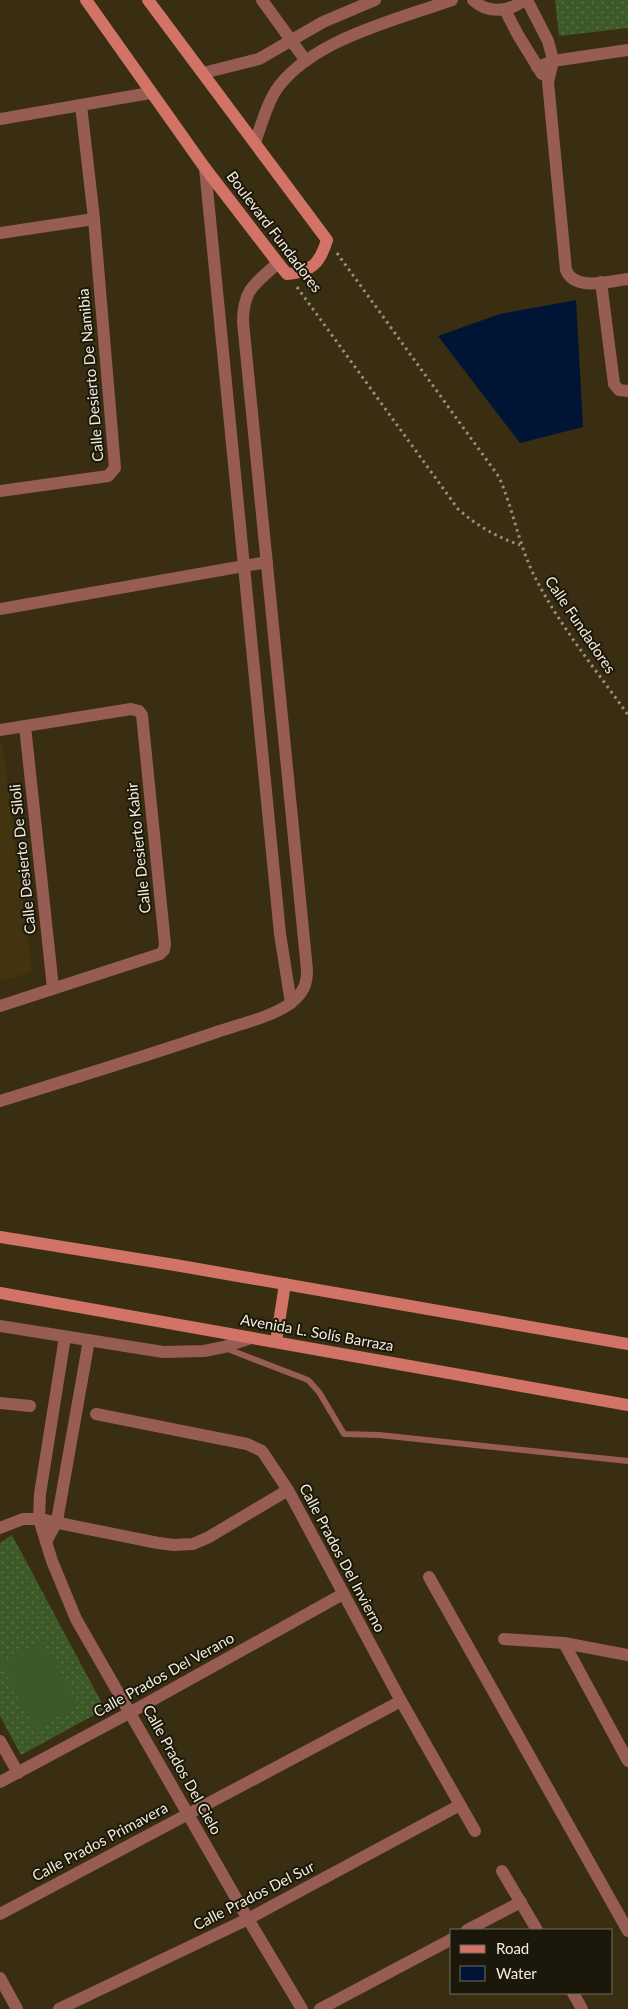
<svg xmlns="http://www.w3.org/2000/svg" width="628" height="2009" viewBox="0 0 628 2009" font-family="Lato,sans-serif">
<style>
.built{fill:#42340e}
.grass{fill:url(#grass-dots)}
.pitch{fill:#3d5928}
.water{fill:#001535}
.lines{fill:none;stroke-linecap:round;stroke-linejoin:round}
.path{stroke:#99907a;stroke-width:3;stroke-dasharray:2.5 4;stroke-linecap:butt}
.lane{stroke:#975c53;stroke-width:6}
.street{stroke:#975c53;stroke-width:12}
.secondary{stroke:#d17366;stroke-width:12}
.labels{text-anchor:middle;stroke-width:4;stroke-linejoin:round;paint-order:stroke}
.street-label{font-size:15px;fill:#f2ecdb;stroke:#1c170b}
</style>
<defs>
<pattern id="grass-dots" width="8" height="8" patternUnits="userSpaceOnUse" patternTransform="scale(1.25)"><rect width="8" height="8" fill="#3d5928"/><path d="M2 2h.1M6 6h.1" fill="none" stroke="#5a7147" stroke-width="1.8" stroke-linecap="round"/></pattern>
</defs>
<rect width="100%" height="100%" fill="#392e11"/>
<polygon class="built" points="2,742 32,972 0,981 0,743"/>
<g class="grass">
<polygon points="555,0 628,0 628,28 559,36"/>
<polygon points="12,1535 105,1709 21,1755 0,1716 0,1543"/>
</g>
<polygon class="pitch" points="42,1640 78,1705 36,1729 0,1663"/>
<polygon class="water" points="576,300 583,427 520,443 438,336 500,314"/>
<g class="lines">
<g class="path">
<path d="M337,253L499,477C514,511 519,548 537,581C562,629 597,671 628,715"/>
<path d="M297,287L458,509C477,526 497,537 520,545"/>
</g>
<polyline class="lane" points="225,1348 308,1380 319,1392 344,1434 379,1435 628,1461"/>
<g class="street">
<polyline points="262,0 306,61"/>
<path d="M473,0C488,14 509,12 524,0"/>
<path d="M527,0L548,41L551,52L553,61L548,82L566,270C575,292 609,281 628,279"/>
<polyline points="505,10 518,35 542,74"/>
<polyline points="537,67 553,61 628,50"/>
<polyline points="203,73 259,59 323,22 375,0"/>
<polyline points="0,119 150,93"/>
<path d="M255,142C262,124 267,102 279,86C315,39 398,19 452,0"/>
<polyline points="205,168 280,934 291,1003"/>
<polyline points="0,233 94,219"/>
<polyline points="601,282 614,384 619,390 628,391"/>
<polyline points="0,491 108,476 115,468 94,219 81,105"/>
<polyline points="0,609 267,562"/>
<polyline points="25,726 53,988"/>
<polyline points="0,730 131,709 139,711 142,715 165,944 164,950 160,954 0,1006"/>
<path d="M0,1101C71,1079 143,1057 214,1033C237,1025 272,1017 291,1003C303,993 307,985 307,970L243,322C243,289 255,284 278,263"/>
<polyline points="0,1326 163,1352 204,1351 224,1347 251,1338"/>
<polyline points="65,1337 40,1494 39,1519 52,1561 76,1619 248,1919 302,2009"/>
<polyline points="0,1403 30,1406"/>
<polyline points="96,1414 247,1444 262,1451 288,1490 401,1701 475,1831"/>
<polyline points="0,1528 23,1519 39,1519 158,1543 174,1545 193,1544 209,1537 288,1490"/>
<polyline points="46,1542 57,1521 89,1340"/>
<polyline points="429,1577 628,1931"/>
<polyline points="504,1639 564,1643 628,1655"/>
<polyline points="564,1643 628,1761"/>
<polyline points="0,1741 18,1773"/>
<polyline points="0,1782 131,1712 343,1594"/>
<polyline points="502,1871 537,1930"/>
<polyline points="0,1914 401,1701"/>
<polyline points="467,1930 521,1902"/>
<polyline points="0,1978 17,2009"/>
<polyline points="573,1993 582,2009"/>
<polyline points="59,2009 248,1919 460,1805"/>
<polyline points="320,2009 452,1939"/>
</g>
<g class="secondary">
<path d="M86,0L205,168L278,263L287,274C312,272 320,263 327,240L148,0"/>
<polyline points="0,1237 175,1265 628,1344"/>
<polyline points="0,1293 628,1405"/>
<polyline points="276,1342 285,1284"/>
</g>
</g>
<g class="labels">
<g class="street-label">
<text transform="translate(274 232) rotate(53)" y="5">Boulevard Fundadores</text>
<text transform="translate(91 375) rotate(-95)" y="5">Calle Desierto De Namibia</text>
<text transform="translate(580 625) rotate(56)" y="5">Calle Fundadores</text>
<text transform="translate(139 848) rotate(-96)" y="5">Calle Desierto Kabir</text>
<text transform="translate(23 859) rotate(-96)" y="5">Calle Desierto De Siloli</text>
<text transform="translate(317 1333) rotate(10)" y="5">Avenida L. Solís Barraza</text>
<text transform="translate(342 1558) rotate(62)" y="5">Calle Prados Del Invierno</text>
<text transform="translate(164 1675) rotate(-29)" y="5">Calle Prados Del Verano</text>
<text transform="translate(182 1770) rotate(61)" y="5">Calle Prados Del Cielo</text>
<text transform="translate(100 1842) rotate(-28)" y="5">Calle Prados Primavera</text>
<text transform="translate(254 1896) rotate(-27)" y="5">Calle Prados Del Sur</text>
</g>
</g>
<rect x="450" y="1929" width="162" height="65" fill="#1c170b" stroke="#726c5e"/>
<rect x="460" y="1945" width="25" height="8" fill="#d17366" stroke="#726c5e"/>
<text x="496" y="1954" font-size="15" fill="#f2ecdb">Road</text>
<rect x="460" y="1966" width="25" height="15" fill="#001535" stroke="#726c5e"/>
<text x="496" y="1979" font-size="15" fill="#f2ecdb">Water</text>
</svg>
